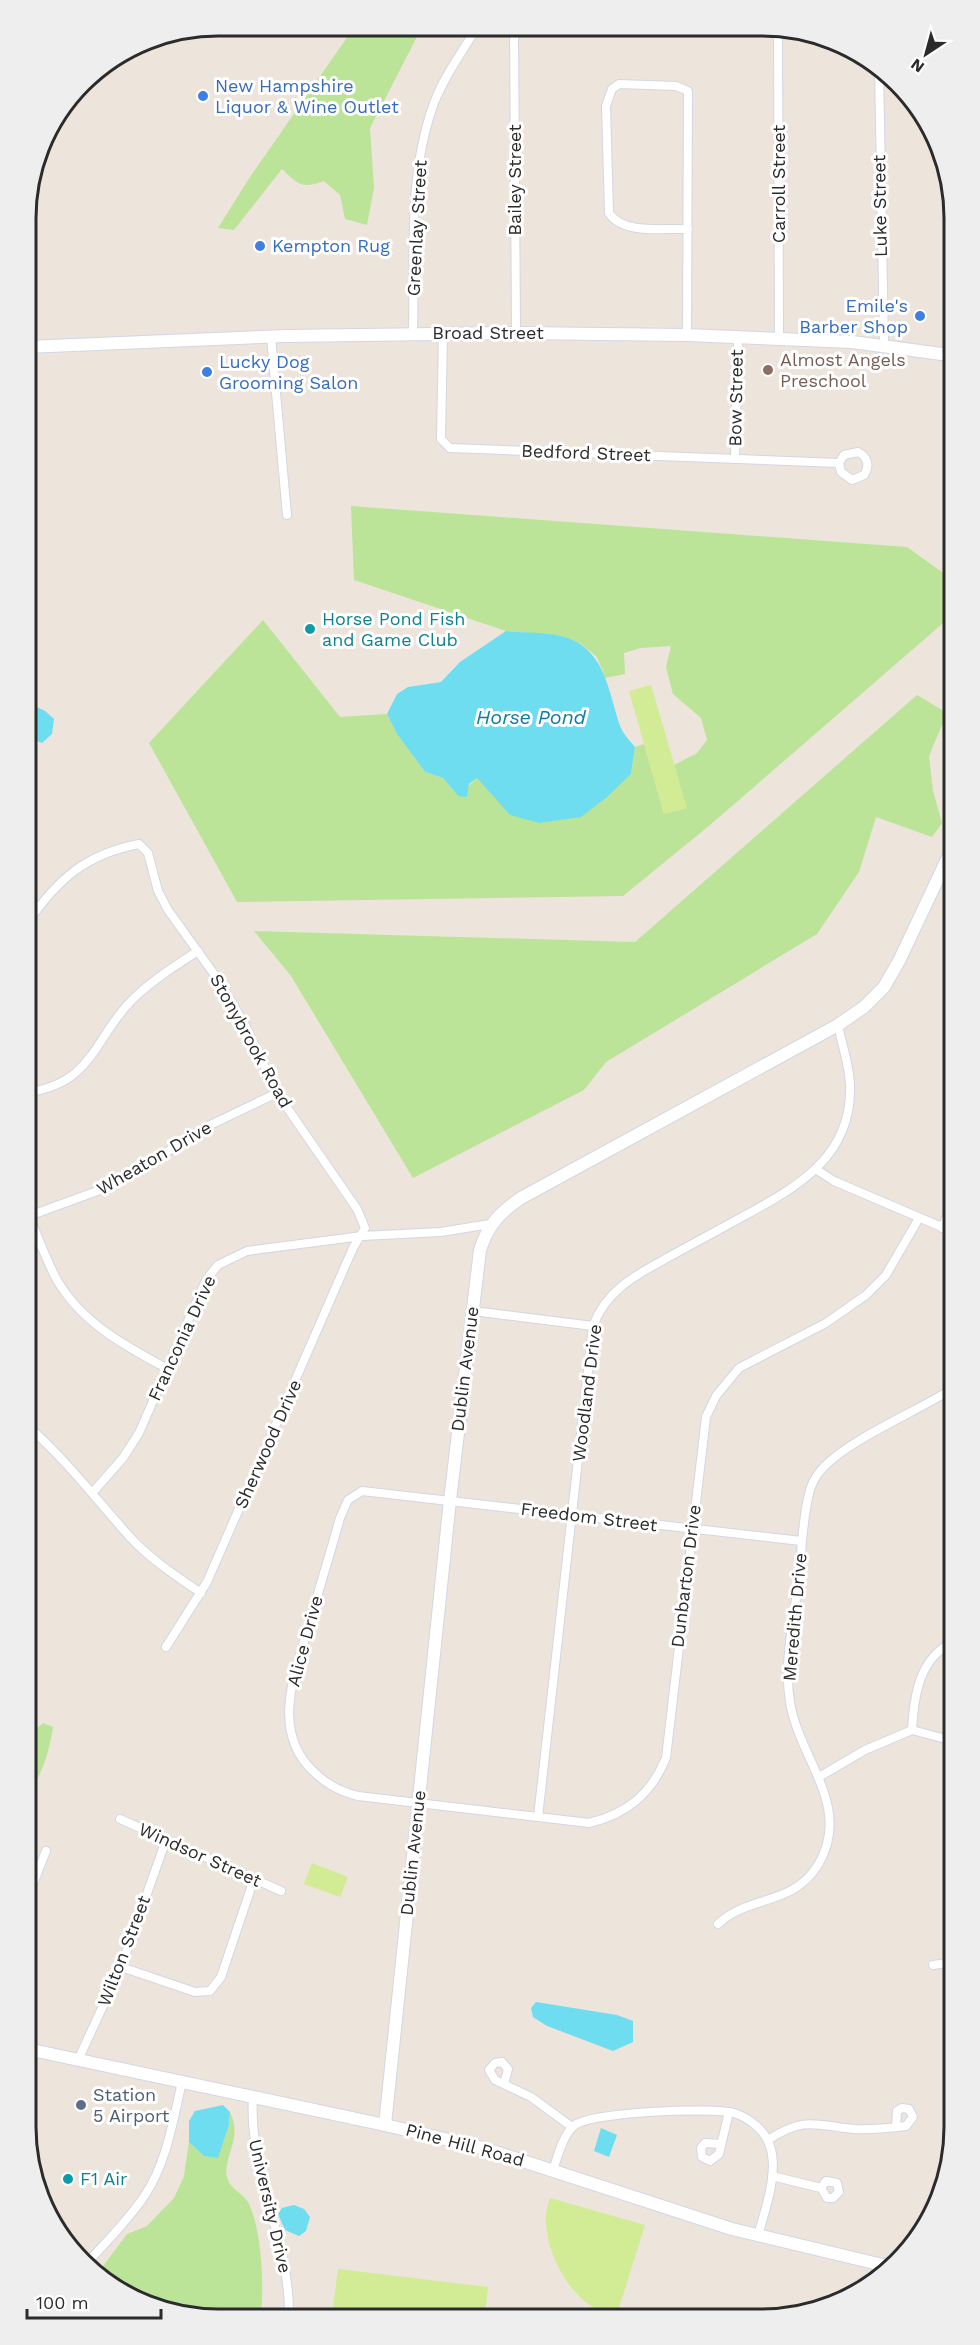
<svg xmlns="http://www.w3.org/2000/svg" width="980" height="2345" viewBox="0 0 980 2345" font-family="'Work Sans',sans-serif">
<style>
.green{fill:#bbe498}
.pitch{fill:#d1ec94}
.water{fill:#6eddf0}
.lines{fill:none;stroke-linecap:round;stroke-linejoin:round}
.street-casing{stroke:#d2d7e4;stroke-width:10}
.secondary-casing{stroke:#d2d7e4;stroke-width:14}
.street{stroke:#fff;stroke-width:8}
.secondary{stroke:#fff;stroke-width:12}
.shop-dot{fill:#3f7fe0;stroke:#fff;stroke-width:2}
.education-dot{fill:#8d6e63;stroke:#fff;stroke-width:2}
.culture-dot{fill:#0f9aa8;stroke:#fff;stroke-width:2}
.service-dot{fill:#5c6f8a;stroke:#fff;stroke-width:2}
.labels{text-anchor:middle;stroke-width:6;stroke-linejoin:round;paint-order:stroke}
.shop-label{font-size:18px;fill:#366cbe;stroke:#fff;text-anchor:start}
.street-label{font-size:18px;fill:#2b2b2b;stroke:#fff}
.education-label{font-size:18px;fill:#785e54;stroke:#fff;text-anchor:start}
.culture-label{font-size:18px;fill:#0d838f;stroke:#fff;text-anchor:start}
.service-label{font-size:18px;fill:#4e5e75;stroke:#fff;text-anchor:start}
.water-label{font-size:20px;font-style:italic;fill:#0b7d9e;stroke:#fff}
.rim{fill:none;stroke:#2b2b2b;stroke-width:3}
</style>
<rect width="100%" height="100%" fill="#ede4dc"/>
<g class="green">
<path d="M355,26L422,27L370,128L374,188L367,225L345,219L340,195L324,181C301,189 299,185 282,169L234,230L218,228L250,177Z"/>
<polygon points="351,506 907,547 949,577 949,618 710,825 623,896 237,902 149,743 263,620 340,717 387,714 397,734 425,772 443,778 458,796 477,778 492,793 631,774 635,747 644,744 664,814 686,808 674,765 697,753 707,740 701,718 673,694 666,667 671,646 641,648 624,653 625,674 605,678 597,657 581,644 561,636 506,631 354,580"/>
<polygon points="917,695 947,713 929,756 933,791 942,823 932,837 876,817 859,872 817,934 606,1062 584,1090 413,1178 291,976 254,931 635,942"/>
<path d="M43,1723L53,1727C50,1748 44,1767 34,1786L31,1787V1734Z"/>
<path d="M230,2112C244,2140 220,2160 228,2180C231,2189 245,2195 249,2204C262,2231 264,2286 261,2316H180L132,2300L97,2274L127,2234L147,2226L174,2198L184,2176L189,2142L204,2156L218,2157L229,2125Z"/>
</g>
<g class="pitch">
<polygon points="651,685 687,808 664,814 629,691"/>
<polygon points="312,1863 348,1877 340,1897 304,1884"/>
<path d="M550,2198L645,2225L617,2314C577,2314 546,2256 546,2221C545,2214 548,2205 550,2198Z"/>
<polygon points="338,2269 488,2287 485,2315 332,2315"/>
</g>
<g class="water">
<path d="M506,631C523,633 544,632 561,636C606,647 608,692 621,728C624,735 630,741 635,747L631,774L607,797L581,817L539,823L510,815L477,778L469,784L467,797L458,796L443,778L425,772L397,734L387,714L397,694L408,687L441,682L460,662Z"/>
<polygon points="27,702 45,711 54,719 52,734 42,743 28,738"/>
<polygon points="536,2002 617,2015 633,2021 633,2042 613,2051 547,2026 533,2017 531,2008"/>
<polygon points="223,2105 230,2112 229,2125 218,2158 204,2156 189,2142 189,2121 195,2111"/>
<polygon points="601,2128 617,2135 609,2157 594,2151"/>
<polygon points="294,2205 304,2209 310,2217 306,2231 299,2236 285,2230 278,2214 282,2208"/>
</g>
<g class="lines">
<defs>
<g id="street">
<polyline points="514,27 516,333"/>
<polyline points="778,29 779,339"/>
<polyline points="879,68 884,344"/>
<path d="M443,333L441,439L450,448L839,463L841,472L852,480L864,475C870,466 868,457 858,452L844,455L839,463"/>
<path d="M413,334C415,256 407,177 434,103C444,76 463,51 477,27"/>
<path d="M687,335L688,91L676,86L619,84L612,89L606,106L609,213C623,235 665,228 688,229"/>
<polyline points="271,337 287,515"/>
<polyline points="735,459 738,338"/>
<path d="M28,922C58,879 86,854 139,844L148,853L158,891L168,910L219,981L245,1025L277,1093L357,1209L365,1228L353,1248L207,1582L166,1647"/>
<path d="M29,1092C93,1083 94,1038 132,1000C151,981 175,966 198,951"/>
<polyline points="817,1170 834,1181 951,1231"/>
<polyline points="29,1216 100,1190 136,1172 204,1128 277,1093"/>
<path d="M29,1216C38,1237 46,1260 57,1280C82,1323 124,1345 166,1368"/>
<polyline points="942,1228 951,1206"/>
<polyline points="473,1311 593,1326"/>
<path d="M30,1428C67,1461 96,1499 129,1536C150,1559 176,1576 201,1593"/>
<polyline points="93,1492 123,1458 139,1433 206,1280 218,1265 247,1251 362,1236 441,1232 490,1224"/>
<path d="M801,1541L362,1491L348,1500L340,1518C330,1554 319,1589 309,1625C295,1674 270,1731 314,1772C326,1784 341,1792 358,1796L589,1823C627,1814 651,1794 666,1758L706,1417L716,1396L739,1368L826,1323L866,1295L886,1275L919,1218"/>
<path d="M912,1730C914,1696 919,1658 953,1642"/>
<polyline points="819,1777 865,1750 912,1730 953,1741"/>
<path d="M538,1817L593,1326C606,1291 634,1276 665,1259C691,1245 716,1231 742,1217C797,1187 853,1157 850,1084C849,1064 842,1045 838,1025"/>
<polyline points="120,1819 281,1891"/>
<polyline points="31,1889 46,1851"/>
<path d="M718,1924C748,1895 793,1906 818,1865C853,1807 799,1759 790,1702C783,1661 795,1616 799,1576C802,1548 802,1522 809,1494C811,1485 815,1477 821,1470C847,1440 916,1412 952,1389"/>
<polyline points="933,1965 954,1962"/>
<polyline points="121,1967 195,1992 210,1991 221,1977 254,1879"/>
<polyline points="78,2060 121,1967 166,1840"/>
<polyline points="504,2084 508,2069 502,2062 495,2063 489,2070 495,2080 531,2097 572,2127"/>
<path d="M253,2097C248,2171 290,2241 289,2315"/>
<path d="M768,2140C805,2116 814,2125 854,2129C871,2130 889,2128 906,2126L913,2117L909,2109L902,2108L897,2111L896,2127"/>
<polyline points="721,2144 705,2143 701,2148 702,2157 710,2161 719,2154 729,2112"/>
<path d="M553,2170C558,2156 563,2134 575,2125C592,2112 711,2107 734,2113C749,2118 765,2130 770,2146C779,2173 765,2209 758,2236"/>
<polyline points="772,2176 821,2188 827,2198 833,2198 839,2192 837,2183 826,2181 821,2188"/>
<path d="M85,2265C105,2243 128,2221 145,2195C167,2162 173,2120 182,2082"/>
</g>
<g id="secondary">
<polyline points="26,347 286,336 516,333 687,335 852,342 949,355"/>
<polyline points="32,2050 385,2125 483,2148 732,2229 891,2267"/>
<path d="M385,2125L450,1500L480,1250C488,1225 500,1212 521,1198L838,1025L864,1007L884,987L899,961L950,853"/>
</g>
</defs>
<use href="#street" class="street-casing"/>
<use href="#secondary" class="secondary-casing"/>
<use href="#street" class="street"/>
<use href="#secondary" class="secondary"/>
</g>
<g class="shop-dot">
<circle cx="203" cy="96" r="6"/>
<circle cx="260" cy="246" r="6"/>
<circle cx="920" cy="316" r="6"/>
<circle cx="207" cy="372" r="6"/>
</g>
<circle class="education-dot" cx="768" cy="370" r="6"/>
<g class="culture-dot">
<circle cx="310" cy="629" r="6"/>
<circle cx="68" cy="2179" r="6"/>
</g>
<circle class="service-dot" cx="81" cy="2105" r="6"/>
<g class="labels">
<g class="shop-label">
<text x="215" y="92">New Hampshire<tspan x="215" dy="21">Liquor &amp; Wine Outlet</tspan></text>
<text x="272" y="252">Kempton Rug</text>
<text x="908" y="312" text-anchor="end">Emile's<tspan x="908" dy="21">Barber Shop</tspan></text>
<text x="219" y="368">Lucky Dog<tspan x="219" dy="21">Grooming Salon</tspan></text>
</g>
<g class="street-label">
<text transform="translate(515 180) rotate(-90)" y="6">Bailey Street</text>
<text transform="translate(779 184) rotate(-90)" y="6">Carroll Street</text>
<text transform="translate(880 206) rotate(-91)" y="6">Luke Street</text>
<text transform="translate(417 228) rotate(-87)" y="6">Greenlay Street</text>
<text x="488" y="339">Broad Street</text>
<text transform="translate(736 398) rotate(-89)" y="6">Bow Street</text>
<text transform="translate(586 453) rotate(2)" y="6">Bedford Street</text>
<text transform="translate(251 1041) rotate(61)" y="6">Stonybrook Road</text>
<text transform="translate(154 1158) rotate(-30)" y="6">Wheaton Drive</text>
<text transform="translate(182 1338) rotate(-65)" y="6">Franconia Drive</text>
<text transform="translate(465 1369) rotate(-83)" y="6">Dublin Avenue</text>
<text transform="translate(587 1393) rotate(-83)" y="6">Woodland Drive</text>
<text transform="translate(268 1444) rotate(-66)" y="6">Sherwood Drive</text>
<text transform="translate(589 1517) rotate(7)" y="6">Freedom Street</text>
<text transform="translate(686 1576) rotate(-83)" y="6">Dunbarton Drive</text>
<text transform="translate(795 1617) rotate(-85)" y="6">Meredith Drive</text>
<text transform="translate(305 1641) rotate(-75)" y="6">Alice Drive</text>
<text transform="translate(413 1853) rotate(-84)" y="6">Dublin Avenue</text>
<text transform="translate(200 1855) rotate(24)" y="6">Windsor Street</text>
<text transform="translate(124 1951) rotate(-69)" y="6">Wilton Street</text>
<text transform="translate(465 2145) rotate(15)" y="6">Pine Hill Road</text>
<text transform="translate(270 2206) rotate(77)" y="6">University Drive</text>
</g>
<g class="education-label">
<text x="780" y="366">Almost Angels<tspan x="780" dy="21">Preschool</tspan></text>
</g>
<g class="culture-label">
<text x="322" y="625">Horse Pond Fish<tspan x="322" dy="21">and Game Club</tspan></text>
<text x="80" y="2185">F1 Air</text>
</g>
<g class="service-label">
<text x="93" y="2101">Station<tspan x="93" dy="21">5 Airport</tspan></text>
</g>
<g class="water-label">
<text x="531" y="724">Horse Pond</text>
</g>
</g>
<path d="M0 0H980V2345H0ZM218 36H762A182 182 0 0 1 944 218V2127A182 182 0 0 1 762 2309H218A182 182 0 0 1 36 2127V218A182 182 0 0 1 218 36Z" fill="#eee" fill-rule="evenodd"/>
<path class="rim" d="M218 36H762A182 182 0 0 1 944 218V2127A182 182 0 0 1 762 2309H218A182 182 0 0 1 36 2127V218A182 182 0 0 1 218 36Z"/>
<g transform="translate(926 54) rotate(216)" stroke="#ffffff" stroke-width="4.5" paint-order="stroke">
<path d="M0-4.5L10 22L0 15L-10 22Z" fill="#2b2b2b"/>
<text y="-9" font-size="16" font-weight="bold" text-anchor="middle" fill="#2b2b2b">N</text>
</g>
<path d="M27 2309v9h134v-9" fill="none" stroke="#2b2b2b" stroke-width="3"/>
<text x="36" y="2309" font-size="18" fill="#2b2b2b" stroke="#ffffff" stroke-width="4.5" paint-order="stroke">100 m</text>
</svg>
